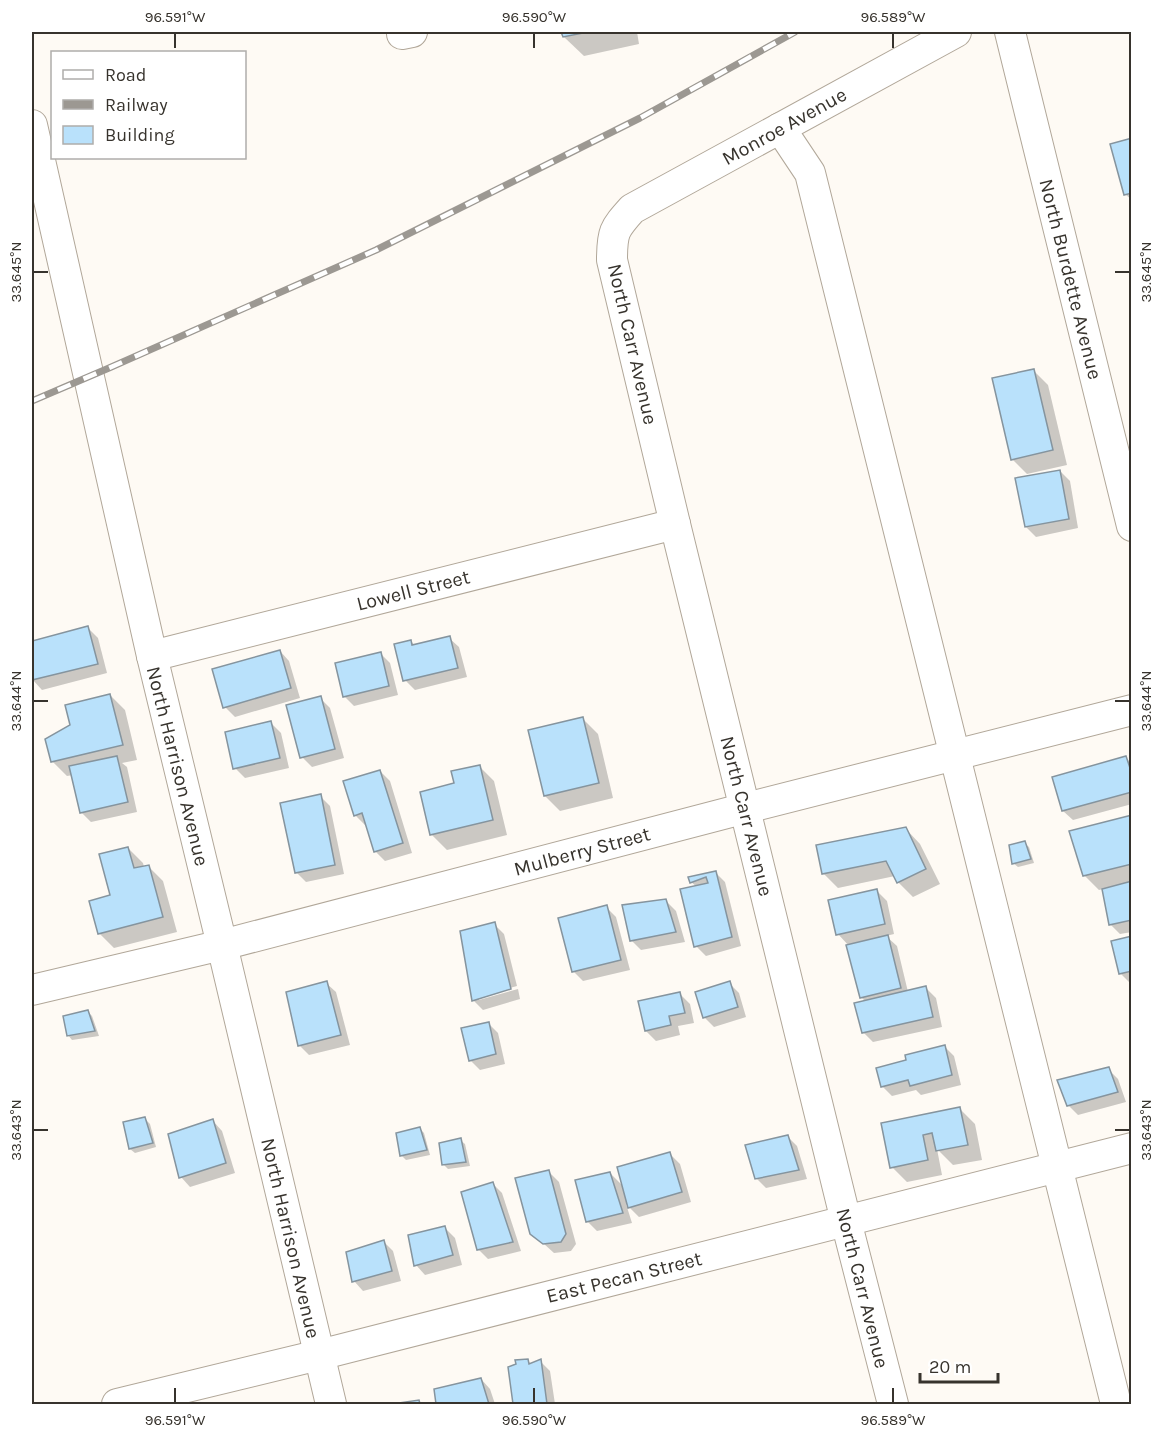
<svg xmlns="http://www.w3.org/2000/svg" width="1163" height="1436" viewBox="0 0 1163 1436" font-family="Karla,sans-serif">
<style>
.shadow{fill:#0003}
.building{fill:#b9e1fb;stroke:#85949e;stroke-width:1.5}
.lines{fill:none;stroke-linecap:round;stroke-linejoin:round}
.minor-casing{stroke:#b1a799;stroke-width:32}
.minor{stroke:#fff;stroke-width:30}
.rail-casing{stroke:#9c9892;stroke-width:7}
.rail{stroke:#fff;stroke-width:4.5;stroke-dasharray:14;stroke-linecap:butt}
.ticks{fill:none;stroke:#37332d;stroke-width:2}
.labels{text-anchor:middle;stroke-width:5;stroke-linejoin:round;paint-order:stroke}
.street-label{font-size:20px;fill:#37332d;stroke:#fff}
.neatline{fill:none;stroke:#37332d;stroke-width:2}
.ticks-label{font-size:15px;text-anchor:middle;fill:#37332d}
</style>
<rect width="100%" height="100%" fill="#fefaf4"/>
<g class="shadow">
<polygon points="563,32 637,32 639,44 584,56 564,37"/>
<polygon points="1132,140 1132,200 1125,194"/>
<polygon points="1033,370 1048,385 1067,465 1027,474 1012,459"/>
<polygon points="1060,471 1070,481 1078,528 1036,537 1026,527"/>
<polygon points="88,628 98,638 107,673 42,690 32,679 32,642"/>
<polygon points="449,638 459,647 467,677 415,690 405,680 411,641 415,646"/>
<polygon points="280,651 289,661 300,698 235,717 225,707"/>
<polygon points="380,653 390,663 398,695 354,706 344,696"/>
<polygon points="110,695 125,710 137,760 122,763 127,767 137,812 91,822 81,812 73,775 67,776 52,761 71,725"/>
<polygon points="320,698 330,708 344,758 312,767 302,757"/>
<polygon points="583,719 598,734 613,798 560,811 545,796"/>
<polygon points="271,723 281,733 289,768 245,778 235,768"/>
<polygon points="1126,758 1132,764 1132,804 1073,820 1063,811"/>
<polygon points="479,766 494,781 507,835 447,850 432,835 422,793 456,785"/>
<polygon points="380,771 390,781 412,853 385,861 375,851 367,824 365,825 355,815"/>
<polygon points="320,796 330,806 344,874 306,882 296,872"/>
<polygon points="1132,817 1132,932 1120,934 1110,924 1103,889 1099,890 1084,875"/>
<polygon points="905,828 920,844 940,884 913,897 898,882 895,876 838,888 823,873"/>
<polygon points="1024,843 1029,847 1034,863 1018,867 1013,863"/>
<polygon points="128,848 143,863 144,867 148,866 163,881 177,932 114,948 99,933"/>
<polygon points="715,872 725,882 741,946 706,956 696,946 697,887 691,882"/>
<polygon points="877,891 887,901 894,934 886,936 897,946 908,992 926,988 936,998 942,1027 873,1042 863,1032 866,1002 861,997 849,946 838,934"/>
<polygon points="666,901 676,911 685,942 641,950 631,940"/>
<polygon points="606,907 616,917 630,970 583,981 573,971"/>
<polygon points="494,924 504,934 517,986 479,997 479,1000 518,989 520,999 483,1010 473,1000"/>
<polygon points="1132,938 1132,982 1130,983 1120,973"/>
<polygon points="326,983 336,992 350,1045 309,1055 299,1045"/>
<polygon points="729,983 739,993 746,1017 714,1027 704,1017"/>
<polygon points="680,994 690,1004 694,1023 678,1026 680,1035 656,1041 646,1031 640,1002"/>
<polygon points="88,1012 92,1016 99,1036 72,1040 68,1035"/>
<polygon points="488,1023 498,1033 505,1064 480,1070 470,1060"/>
<polygon points="944,1046 954,1056 961,1085 921,1095 916,1090 892,1096 882,1086 908,1061"/>
<polygon points="1108,1069 1118,1079 1126,1102 1078,1115 1068,1105"/>
<polygon points="960,1109 975,1124 982,1160 953,1165 937,1149 942,1175 907,1182 892,1167 883,1124"/>
<polygon points="145,1119 150,1124 156,1147 135,1153 130,1149"/>
<polygon points="213,1121 222,1131 235,1173 190,1187 181,1177"/>
<polygon points="419,1128 424,1133 430,1155 406,1160 402,1156"/>
<polygon points="787,1136 797,1146 807,1179 766,1188 756,1178"/>
<polygon points="460,1140 465,1144 470,1166 448,1169 443,1164"/>
<polygon points="670,1154 680,1164 691,1202 639,1217 626,1204 632,1223 597,1231 587,1221 610,1173 624,1187"/>
<polygon points="549,1172 559,1182 576,1244 571,1251 554,1253 532,1233"/>
<polygon points="492,1183 502,1193 521,1251 488,1259 478,1249"/>
<polygon points="445,1228 455,1238 462,1265 425,1275 416,1265"/>
<polygon points="383,1241 393,1251 401,1281 363,1291 354,1281"/>
<polygon points="527,1360 531,1364 540,1361 550,1371 555,1404 515,1404 509,1368"/>
<polygon points="481,1379 490,1389 495,1404 437,1404 436,1390"/>
</g>
<g class="building">
<polygon points="561,32 588,32 563,37"/>
<polygon points="1132,138 1132,193 1124,195 1110,144"/>
<polygon points="1034,369 1053,450 1011,460 992,378"/>
<polygon points="1060,470 1069,519 1025,527 1015,478"/>
<polygon points="88,626 98,664 32,680 32,641"/>
<polygon points="450,636 458,668 403,681 394,644 411,640 412,645"/>
<polygon points="280,650 291,688 223,708 212,669"/>
<polygon points="381,652 389,686 343,697 335,663"/>
<polygon points="110,694 123,745 51,762 45,739 70,725 65,705"/>
<polygon points="321,696 335,749 300,758 286,705"/>
<polygon points="583,717 599,783 544,796 528,730"/>
<polygon points="271,721 280,758 233,769 225,732"/>
<polygon points="117,756 128,802 80,813 69,766"/>
<polygon points="1126,756 1132,774 1132,792 1062,811 1052,777"/>
<polygon points="480,765 493,820 430,835 420,792 454,783 451,771"/>
<polygon points="380,770 403,843 374,852 362,813 354,816 343,781"/>
<polygon points="321,794 335,865 295,873 280,803"/>
<polygon points="1132,815 1132,864 1083,876 1069,831"/>
<polygon points="906,827 926,869 897,883 886,861 822,874 816,845"/>
<polygon points="1025,841 1031,859 1012,864 1009,845"/>
<polygon points="128,847 134,868 149,865 163,917 98,934 89,901 110,895 99,854"/>
<polygon points="716,871 732,937 694,947 680,889 708,883 706,877 690,883 688,877"/>
<polygon points="1132,881 1132,920 1109,925 1102,889"/>
<polygon points="877,889 885,924 836,935 828,900"/>
<polygon points="666,899 676,932 630,941 622,905"/>
<polygon points="607,905 621,960 572,972 558,918"/>
<polygon points="495,922 511,989 472,1001 460,931"/>
<polygon points="888,935 901,988 860,998 846,945"/>
<polygon points="1132,936 1132,971 1119,974 1111,941"/>
<polygon points="327,981 341,1035 298,1046 286,992"/>
<polygon points="730,981 738,1007 703,1018 695,992"/>
<polygon points="926,986 933,1017 862,1033 854,1003"/>
<polygon points="680,992 685,1013 669,1016 671,1025 645,1031 638,1001"/>
<polygon points="88,1010 95,1031 67,1036 63,1016"/>
<polygon points="489,1022 496,1054 469,1061 461,1028"/>
<polygon points="945,1045 952,1075 910,1086 908,1080 881,1087 876,1068 906,1060 905,1055"/>
<polygon points="1109,1067 1118,1092 1067,1106 1057,1080"/>
<polygon points="960,1107 968,1145 936,1151 932,1133 923,1135 928,1160 890,1168 881,1123"/>
<polygon points="145,1117 153,1143 129,1149 123,1122"/>
<polygon points="213,1119 226,1163 179,1178 168,1134"/>
<polygon points="420,1127 427,1150 400,1156 396,1133"/>
<polygon points="788,1135 799,1170 755,1179 745,1145"/>
<polygon points="461,1138 466,1162 442,1165 439,1143"/>
<polygon points="670,1152 682,1192 628,1208 617,1167"/>
<polygon points="549,1170 566,1234 561,1242 543,1244 530,1234 515,1178"/>
<polygon points="610,1172 623,1213 586,1222 575,1180"/>
<polygon points="493,1182 513,1242 477,1250 461,1192"/>
<polygon points="445,1226 453,1255 414,1266 408,1235"/>
<polygon points="384,1240 392,1271 352,1282 346,1252"/>
<polygon points="528,1359 529,1364 541,1359 547,1404 513,1404 508,1367 516,1364 515,1360"/>
<polygon points="481,1378 489,1404 436,1404 434,1389"/>
<polygon points="419,1400 420,1404 392,1404"/>
</g>
<g class="lines">
<defs>
<g id="minor">
<polyline points="1010,32 1132,526"/>
<polyline points="402,34 412,32"/>
<polyline points="32,125 152,656 222,945 331,1404"/>
<polyline points="780,128 810,173 1116,1404"/>
<polyline points="152,656 675,524"/>
<polyline points="32,990 222,945 746,808 1132,710"/>
<polyline points="117,1404 319,1355 1132,1148"/>
<path d="M893,1404L846,1221L675,524L612,260C612,232 614,229 632,209L956,32"/>
</g>
</defs>
<use href="#minor" class="minor-casing"/>
<use href="#minor" class="minor"/>
<defs>
<polyline id="rail" points="32,401 109,368 376,250 640,118 795,32"/>
</defs>
<use href="#rail" class="rail-casing"/>
<use href="#rail" class="rail"/>
</g>
<path class="ticks" d="M175,33V48M534,33V48M893,33V48M33,272H48M1115,272H1130M33,701H48M1115,701H1130M33,1130H48M1115,1130H1130M175,1388V1403M534,1388V1403M893,1388V1403"/>
<g class="labels">
<g class="street-label">
<text transform="translate(784 126) rotate(-29)" y="7">Monroe Avenue</text>
<text transform="translate(1071 279) rotate(76)" y="7">North Burdette Avenue</text>
<text transform="translate(633 344) rotate(77)" y="7">North Carr Avenue</text>
<text transform="translate(413 590) rotate(-14)" y="7">Lowell Street</text>
<text transform="translate(178 766) rotate(76)" y="7">North Harrison Avenue</text>
<text transform="translate(747 816) rotate(76)" y="7">North Carr Avenue</text>
<text transform="translate(582 851) rotate(-15)" y="7">Mulberry Street</text>
<text transform="translate(291 1238) rotate(77)" y="7">North Harrison Avenue</text>
<text transform="translate(624 1277) rotate(-14)" y="7">East Pecan Street</text>
<text transform="translate(863 1288) rotate(76)" y="7">North Carr Avenue</text>
</g>
</g>
<rect width="1163" height="1436" fill="none" stroke="#ffffff" stroke-width="66"/>
<rect x="51" y="51" width="195" height="108" fill="#ffffff" stroke="#afadab" stroke-width="1.5"/>
<rect x="63" y="70" width="30" height="9" fill="#ffffff" stroke="#afadab" stroke-width="1.5"/>
<text x="105" y="81" font-size="18" fill="#37332d">Road</text>
<rect x="63" y="100" width="30" height="9" fill="#9c9892" stroke="#afadab" stroke-width="1.5"/>
<text x="105" y="111" font-size="18" fill="#37332d">Railway</text>
<rect x="63" y="126" width="30" height="18" fill="#b9e1fb" stroke="#afadab" stroke-width="1.5"/>
<text x="105" y="141" font-size="18" fill="#37332d">Building</text>
<path d="M920 1373v9h78v-9" fill="none" stroke="#37332d" stroke-width="3"/>
<text x="929" y="1373" font-size="18" fill="#37332d" stroke="#ffffff" stroke-width="4.5" paint-order="stroke">20 m</text>
<rect x="33" y="33" width="1097" height="1370" class="neatline"/>
<g class="ticks-label">
<text x="175" y="22">96.591°W</text>
<text x="534" y="22">96.590°W</text>
<text x="893" y="22">96.589°W</text>
<text transform="translate(16 272) rotate(-90)" y="5">33.645°N</text>
<text transform="translate(1146 272) rotate(-90)" y="5">33.645°N</text>
<text transform="translate(16 701) rotate(-90)" y="5">33.644°N</text>
<text transform="translate(1146 701) rotate(-90)" y="5">33.644°N</text>
<text transform="translate(16 1130) rotate(-90)" y="5">33.643°N</text>
<text transform="translate(1146 1130) rotate(-90)" y="5">33.643°N</text>
<text x="175" y="1425">96.591°W</text>
<text x="534" y="1425">96.590°W</text>
<text x="893" y="1425">96.589°W</text>
</g>
</svg>
